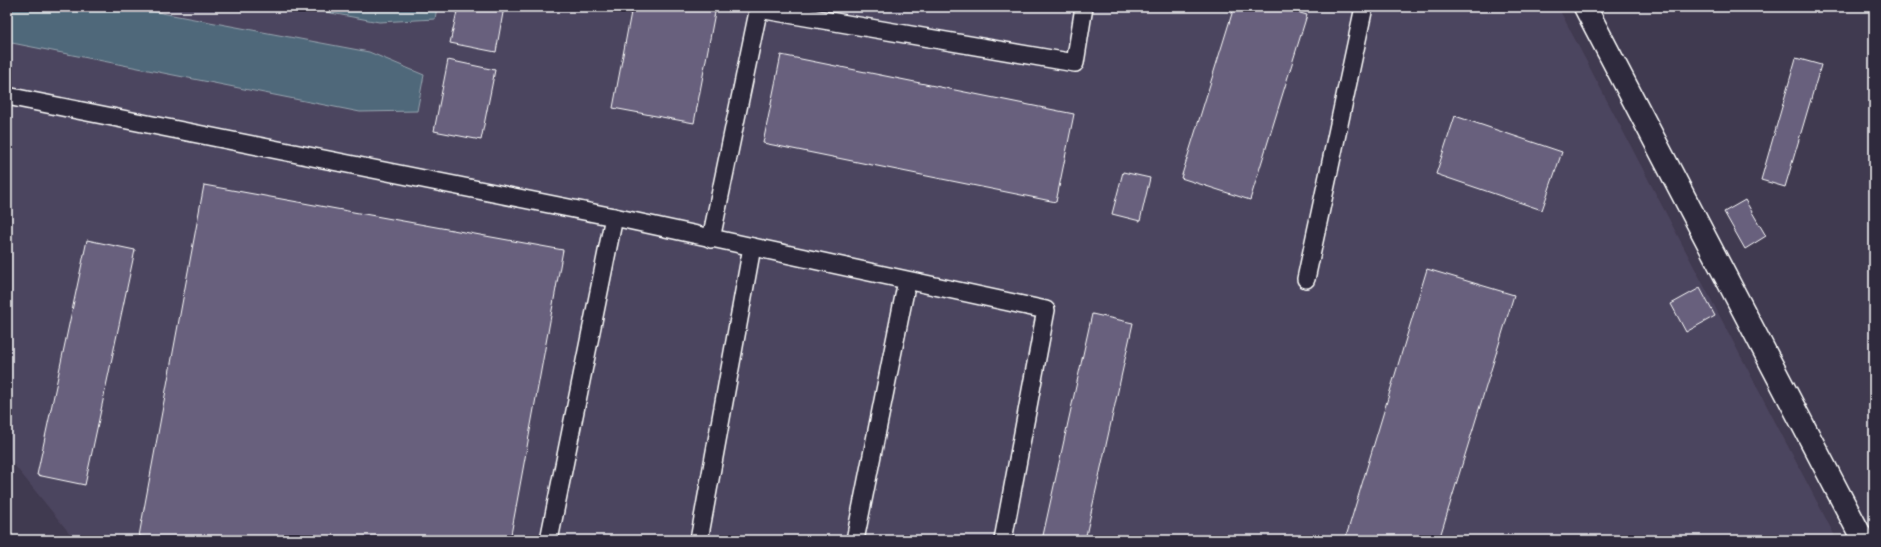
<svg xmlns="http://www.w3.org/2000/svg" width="1881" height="547" viewBox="0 0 1881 547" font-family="'Shantell Sans',sans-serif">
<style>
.built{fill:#4c455e}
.water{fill:#50687a;stroke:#96a4af}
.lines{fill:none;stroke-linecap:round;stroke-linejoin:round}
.stream{stroke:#96a4af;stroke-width:9}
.building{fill:#67607d;stroke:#fff}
.service-casing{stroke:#fff;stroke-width:20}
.minor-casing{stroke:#fff;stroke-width:25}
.service{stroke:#2f2a3d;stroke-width:17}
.minor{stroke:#2f2a3d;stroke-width:22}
</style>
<rect width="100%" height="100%" fill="#403a50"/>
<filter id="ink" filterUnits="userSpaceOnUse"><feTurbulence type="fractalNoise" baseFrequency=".025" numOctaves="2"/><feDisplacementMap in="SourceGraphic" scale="8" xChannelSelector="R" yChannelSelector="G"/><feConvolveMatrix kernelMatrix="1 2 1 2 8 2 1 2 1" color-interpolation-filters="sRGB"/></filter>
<g filter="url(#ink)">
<polygon class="built" points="7,7 1558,7 1837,540 75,540 7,456"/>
<g class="water">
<polygon points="7,7 130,7 369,52 424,75 417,111 360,112 7,42"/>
<polygon points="299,7 437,7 435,19 379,22"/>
</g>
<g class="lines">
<polyline class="stream" points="7,537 9,540"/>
</g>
<g class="building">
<polygon points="458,7 504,7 496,52 450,43"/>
<polygon points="632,7 716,7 694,123 613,108"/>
<polygon points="1234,7 1280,7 1307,15 1250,200 1181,178"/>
<polygon points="781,55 1074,114 1056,202 763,143"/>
<polygon points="1796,58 1821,65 1785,187 1761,180"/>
<polygon points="448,60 495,70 481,140 434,131"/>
<polygon points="1455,116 1562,152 1542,210 1436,174"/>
<polygon points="1123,172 1150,178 1140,221 1112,214"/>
<polygon points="204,185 563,250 510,540 162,540 139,536"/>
<polygon points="1745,200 1766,236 1745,249 1724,212"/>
<polygon points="87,240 135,250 85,485 37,475"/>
<polygon points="1427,269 1514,295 1439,540 1345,540"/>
<polygon points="1700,288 1715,316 1686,332 1671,304"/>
<polygon points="1092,314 1133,323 1085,540 1042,540"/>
</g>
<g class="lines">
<defs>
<g id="service">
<polyline points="759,9 1075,63 1084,7"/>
<polyline points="7,96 614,217 1046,310 1003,540"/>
<polyline points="711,239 759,7"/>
<polyline points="1306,279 1364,7"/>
<polyline points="549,540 614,217"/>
<polyline points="699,540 752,247"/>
<polyline points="855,540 907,281"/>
</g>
<polyline id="minor" points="1585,7 1863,540"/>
</defs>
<use href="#service" class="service-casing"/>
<use href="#minor" class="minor-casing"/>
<use href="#service" class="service"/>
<use href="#minor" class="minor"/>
</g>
</g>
<rect width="1881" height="547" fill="none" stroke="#2f2a3d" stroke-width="24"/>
<rect x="12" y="12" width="1857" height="523" fill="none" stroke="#fff" stroke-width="1.5" filter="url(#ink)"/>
</svg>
